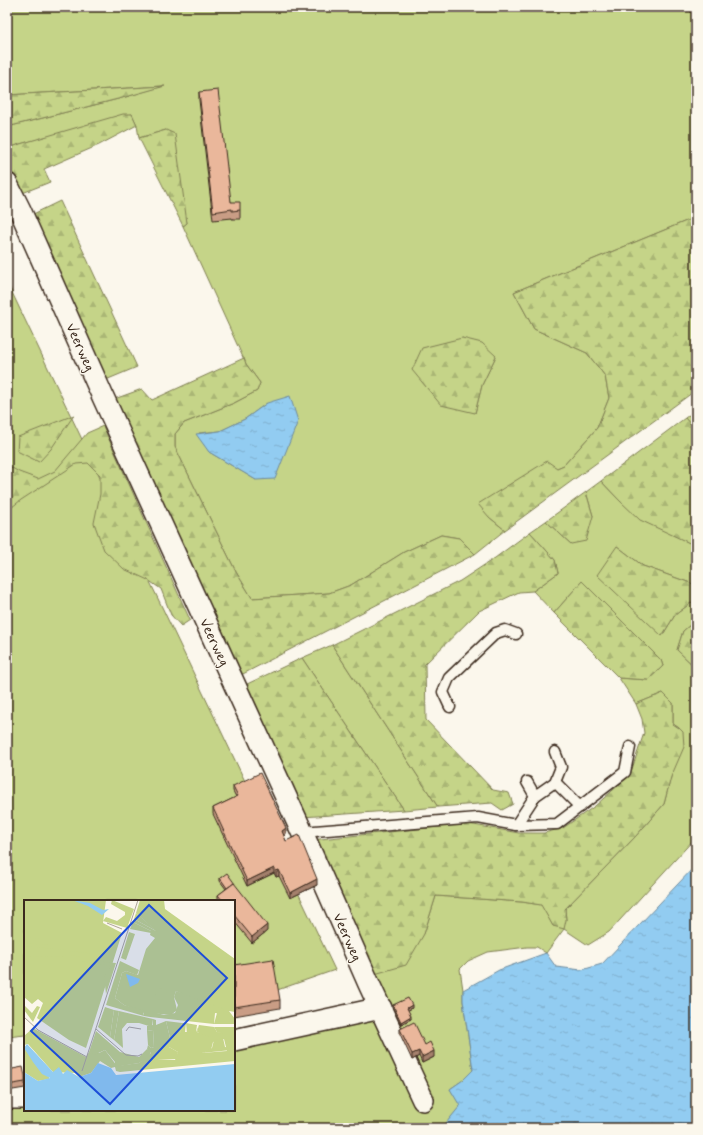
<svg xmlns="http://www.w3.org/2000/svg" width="703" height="1135" viewBox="0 0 703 1135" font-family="Mynerve,sans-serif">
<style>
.green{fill:#c5d488;stroke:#807f53;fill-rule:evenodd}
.forest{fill:url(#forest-firs);stroke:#807f53}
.water{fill:url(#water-ripples);stroke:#6f8b9d}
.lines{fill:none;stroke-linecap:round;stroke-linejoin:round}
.service-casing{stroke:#3b2a1e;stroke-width:13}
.minor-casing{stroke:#3b2a1e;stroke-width:24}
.service{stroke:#fbf7ec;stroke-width:10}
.minor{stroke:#fbf7ec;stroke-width:21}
.wall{fill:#c99d85;stroke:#3b2a1e}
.shaded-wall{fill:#a4806c;stroke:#3b2a1e}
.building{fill:#eab79b;stroke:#3b2a1e}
.labels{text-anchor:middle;stroke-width:3;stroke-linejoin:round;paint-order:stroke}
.street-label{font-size:14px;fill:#3b2a1e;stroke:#fbf7ec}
.inset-road{fill:none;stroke:#aea59a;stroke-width:1}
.view{fill:#1d4ed8;fill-opacity:0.15;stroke:#1d4ed8;stroke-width:2}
.inset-edge{fill:none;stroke:#3b2a1e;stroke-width:2}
</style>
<defs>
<pattern id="forest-firs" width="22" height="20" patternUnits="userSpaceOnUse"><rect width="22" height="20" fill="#c5d488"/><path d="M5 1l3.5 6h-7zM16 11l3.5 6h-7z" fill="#aab675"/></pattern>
<pattern id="water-ripples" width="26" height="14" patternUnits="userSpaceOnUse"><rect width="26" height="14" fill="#92ccf1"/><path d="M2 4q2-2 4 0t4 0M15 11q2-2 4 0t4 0" fill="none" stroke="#7fafce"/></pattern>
</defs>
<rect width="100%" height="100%" fill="#fbf7ec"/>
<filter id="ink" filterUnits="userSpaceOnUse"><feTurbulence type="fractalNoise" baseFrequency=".025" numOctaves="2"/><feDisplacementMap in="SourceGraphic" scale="8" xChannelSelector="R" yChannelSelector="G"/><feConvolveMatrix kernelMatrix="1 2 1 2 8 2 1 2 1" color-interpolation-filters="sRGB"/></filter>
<g filter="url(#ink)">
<g class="green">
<path d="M7,7H696V217L514,292L534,329L587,353L605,376L609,398L597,428L564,465L557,468L489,517L505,530L475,554L459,538L441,535L404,552L351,585L329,593L252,598L236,572L175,447V434L184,423L234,403L257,391L260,383L246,364L183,226L187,223L166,130L139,138L137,125L132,114L20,144L7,149V127L122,98L163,86L7,95ZM462,338L496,356L482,385L475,413ZM267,403L256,480L209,452L199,433L220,431L245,419Z"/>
<polygon points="7,282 335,970 234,1005 234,901 25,901 25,1035 7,1037"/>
<polygon points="696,410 696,431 685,418"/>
<polygon points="601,481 620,501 678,537 696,546 696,585 643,566 617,546 662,636 675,615 696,599 696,620 683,631 677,650 696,668 696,837 609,932 588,945 564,929 546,953 537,947 527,947 488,952 468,961 460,969 463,990 463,1001 473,1070 463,1080 450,1089 461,1106 442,1128 7,1128 7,1110 10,1109 25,1096 25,1110 234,1110 234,1045 378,1014 371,975 424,934 436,896 522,902 542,905 553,926 566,920 565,909 635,837 664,804 671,777 679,728 673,724 673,703 663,693 636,704 619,678 648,680 663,666 661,660 582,581 554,613 533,591 558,573 555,560 530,532 546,521 571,544 593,516 586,492"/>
<polygon points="332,645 438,807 404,810 302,658"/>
</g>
<g class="forest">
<polygon points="165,86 122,98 7,127 7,95"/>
<polygon points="123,114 132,114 137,125 99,145 44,169 50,182 15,196 7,179 7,149 20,144"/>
<polygon points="166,130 175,134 187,223 183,226 139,138"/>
<polygon points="60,201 137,367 101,382 25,218"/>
<polygon points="696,217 696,390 505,530 489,517 478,504 547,461 557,468 564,465 597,428 609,398 605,376 587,353 534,329 514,292"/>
<polygon points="462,338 482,343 496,356 482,385 475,413 441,405 412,370 422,348"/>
<polygon points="244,358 246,364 260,383 257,391 234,403 184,423 175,434 175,447 236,572 252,598 329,593 351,585 404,552 441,535 459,538 475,554 239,676 109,401 142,389 152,400"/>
<polygon points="74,415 51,449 39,462 17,451 18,437"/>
<polygon points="685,418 696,431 696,546 640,520 620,501 601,481"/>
<polygon points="103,426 190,620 181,626 171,615 161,589 148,580 124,569 104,550 94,523 100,494 100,475 88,463 76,464 21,500 7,511 7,465 19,472 38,479 55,471 87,433"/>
<polygon points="586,492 593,516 586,541 571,544 546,521"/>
<polygon points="530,532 555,560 558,573 533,591 519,592 479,611 425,664 426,720 493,790 509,793 513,804 502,810 492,803 438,807 332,645 460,581 495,558"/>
<polygon points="617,546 643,566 696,585 696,599 675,615 662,636 597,575"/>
<polygon points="582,581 661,660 663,666 648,680 619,678 554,613"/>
<polygon points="696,620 696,668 677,650 683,631"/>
<polygon points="302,658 404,810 302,817 245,685"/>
<polygon points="663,693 673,703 673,724 679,728 683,732 684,747 671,777 664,804 635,837 565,909 566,920 564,929 553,926 541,905 522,902 436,896 424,934 406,965 371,975 310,840 468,824 519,833 544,833 563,828 595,806 630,775 644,733 642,719 636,704"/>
</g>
<g class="water">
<polygon points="290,396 298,421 275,479 256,480 209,452 196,434 220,431 245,419 267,403"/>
<polygon points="696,865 696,1128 442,1128 460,1106 450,1089 463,1080 473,1070 463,1001 463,990 499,970 546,953 556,967 582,970 602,964"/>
</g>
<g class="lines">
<defs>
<g id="service">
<polyline points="450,707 443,692 449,678 496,633 505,630 516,634"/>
<polyline points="555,782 580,807"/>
<polyline points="535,796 555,782 561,767 555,752"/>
<polyline points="516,825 535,796 527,782"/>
<polyline points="302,832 478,818 516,825 557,824 625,772 630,747"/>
</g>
<g id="minor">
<polyline points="7,184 20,210 103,397 302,832 369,984 423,1100"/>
<polyline points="234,1040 381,1008"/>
<polyline points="7,1098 25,1098"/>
</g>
</defs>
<use href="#service" class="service-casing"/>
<use href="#minor" class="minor-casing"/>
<use href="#service" class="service"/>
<use href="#minor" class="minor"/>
</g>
<g class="wall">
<polygon points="199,92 231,202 240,210 240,219 232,219 232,218 213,220 199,100"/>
<polygon points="233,786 286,834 284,836 286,841 317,885 290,898 279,876 276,877 274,873 247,886 213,814 213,808 236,797 233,791"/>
<polygon points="220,878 267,931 252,943 234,921 234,901 218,901 218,895 226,889 220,881"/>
<polygon points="234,965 280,1000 280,1008 234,1016"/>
<polygon points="393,1005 412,1008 408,1010 411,1019 401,1024 393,1008"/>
<polygon points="400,1029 425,1045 434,1057 422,1063 419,1056 412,1060 400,1034"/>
<polygon points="7,1070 25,1076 25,1088 7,1091"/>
</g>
<g class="shaded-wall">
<polygon points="286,828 286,834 282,837 282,831"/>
<polygon points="274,868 274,873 247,886 247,881"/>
<polygon points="279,870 279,876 276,877 276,871"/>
<polygon points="317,879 317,885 290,898 290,893"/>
<polygon points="267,925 267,931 252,943 252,937"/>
<polygon points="412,1005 412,1008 407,1011 407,1008"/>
<polygon points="411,1016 411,1019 401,1024 401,1022"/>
<polygon points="419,1051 419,1056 412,1060 412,1054"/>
<polygon points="434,1051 434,1057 422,1063 422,1057"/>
</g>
<g class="building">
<polygon points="218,90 231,202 240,202 240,210 232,211 232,209 213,212 199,92"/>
<polygon points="260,773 286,828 282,831 286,841 299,835 317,879 290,893 279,870 276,871 274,868 247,881 213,808 238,796 233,786"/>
<polygon points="227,873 235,884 234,883 227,888 220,878"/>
<polygon points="234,883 267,925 252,937 234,915 234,901 223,901 218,895"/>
<polygon points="273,959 280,1000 234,1007 234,965"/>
<polygon points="408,998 412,1005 407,1008 411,1016 401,1022 393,1005"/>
<polygon points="414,1022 425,1045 430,1042 434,1051 422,1057 419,1051 412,1054 400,1029"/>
<polygon points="23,1067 25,1076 25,1082 7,1085 7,1070"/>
</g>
</g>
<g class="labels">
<g class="street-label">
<text transform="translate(81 347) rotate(66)" y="5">Veerweg</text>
<text transform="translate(215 642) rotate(65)" y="5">Veerweg</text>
<text transform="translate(348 937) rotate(66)" y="5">Veerweg</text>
</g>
</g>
<g transform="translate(24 900)">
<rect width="211" height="211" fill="#fbf7ec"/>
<path d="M0,0H82L79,23L98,33L62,148L45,140L13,118L19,103L14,99L8,104L0,97ZM116,0H140L141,9L211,59V112L205,111L211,119V124H190L193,113L152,91L150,97L153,110L147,115L126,113V117L120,116V113L100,105L91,98L98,73L102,71L114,75L122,49L131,38L126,35L127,31L109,22L110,19L132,31L112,13ZM90,110L95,111L90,140L86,137ZM129,119L132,120V125L142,121L146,138L156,133L158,123H162L161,132H172L175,125L173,132L175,133L197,132H193L190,127H211V161L96,172L92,171L91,167L87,168L76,161L67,173L55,177L51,173L29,172L4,144L0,145V136L9,128L62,157L65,152L75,153L81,150L93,166L115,163L127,153L123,149L124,145L127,148L130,147L129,130L123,131V126L129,125ZM200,139L203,151L178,153L187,150L189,142ZM145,147L154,152L151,160H134Z" fill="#c5d488" fill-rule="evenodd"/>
<path d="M88,0L110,9L103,28L79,21L82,17L93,21L101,15V12L87,4ZM112,13L134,32L110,19ZM109,22L127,31V33L106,29ZM105,32L111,34L102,60L97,58ZM0,37L16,39L24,45L0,43ZM0,46L42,50L44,51L41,57L4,56L0,55ZM45,51L63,53L77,57L80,62L92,63L82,94L80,77L87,66L56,61V57L46,55ZM96,61L115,70L113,75L102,71L98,73L91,98L100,105L119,110L120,116L82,105ZM131.5 94a5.5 5.5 0 1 1 11 0a5.5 5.5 0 1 1-11 0ZM152,91L200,109L199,114L191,113L190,124L126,117V111L140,115L151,113L154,105L150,97ZM0,105L8,113L13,106L16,107L9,122L0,110ZM81,107L90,110L86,137L74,127ZM95,111L129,119L128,127L115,123H103L98,129L99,148L90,140ZM142,121L158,123L155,143L151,144L146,138ZM162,123L173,125L172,132L163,134ZM175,125L190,127L193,132L199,134L187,137L175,133L173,132ZM129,130L130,147L127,148L124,145L123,131ZM137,130L138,135L143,144L133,145L132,131ZM72,131L96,152L115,157L123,149L127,151L125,157L115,163L91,167V162L81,150L70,155L65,152ZM199,138L201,147L207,148V150L178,153L188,148L190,140ZM135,146L145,147L154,152L153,159L133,160V148ZM0,148L25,177V179L14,181L0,172Z" fill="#c5d488"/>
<path d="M48,0L66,3L79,10L85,9L78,15L64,6ZM102,74L116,79L114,83L106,87ZM3,144L29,172L35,167L39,174L43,170L55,177L67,173L74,163L87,168L92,175L211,164V211H0V172L14,181L26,178L18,174L9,162L0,148Z" fill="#92ccf1"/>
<path class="inset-road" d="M83,23L98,29M0,117L14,130L63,157M72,129L102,155L114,156L118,154M102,131L105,127L117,129M58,171L114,0"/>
<path class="view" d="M125,5L203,78L86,204L7,131Z"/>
<rect width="211" height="211" class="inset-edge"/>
</g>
<rect width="703" height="1135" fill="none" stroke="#fbf7ec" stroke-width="24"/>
<rect x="12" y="12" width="679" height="1111" fill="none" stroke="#3b2a1e" stroke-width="1.5" filter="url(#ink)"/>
</svg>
